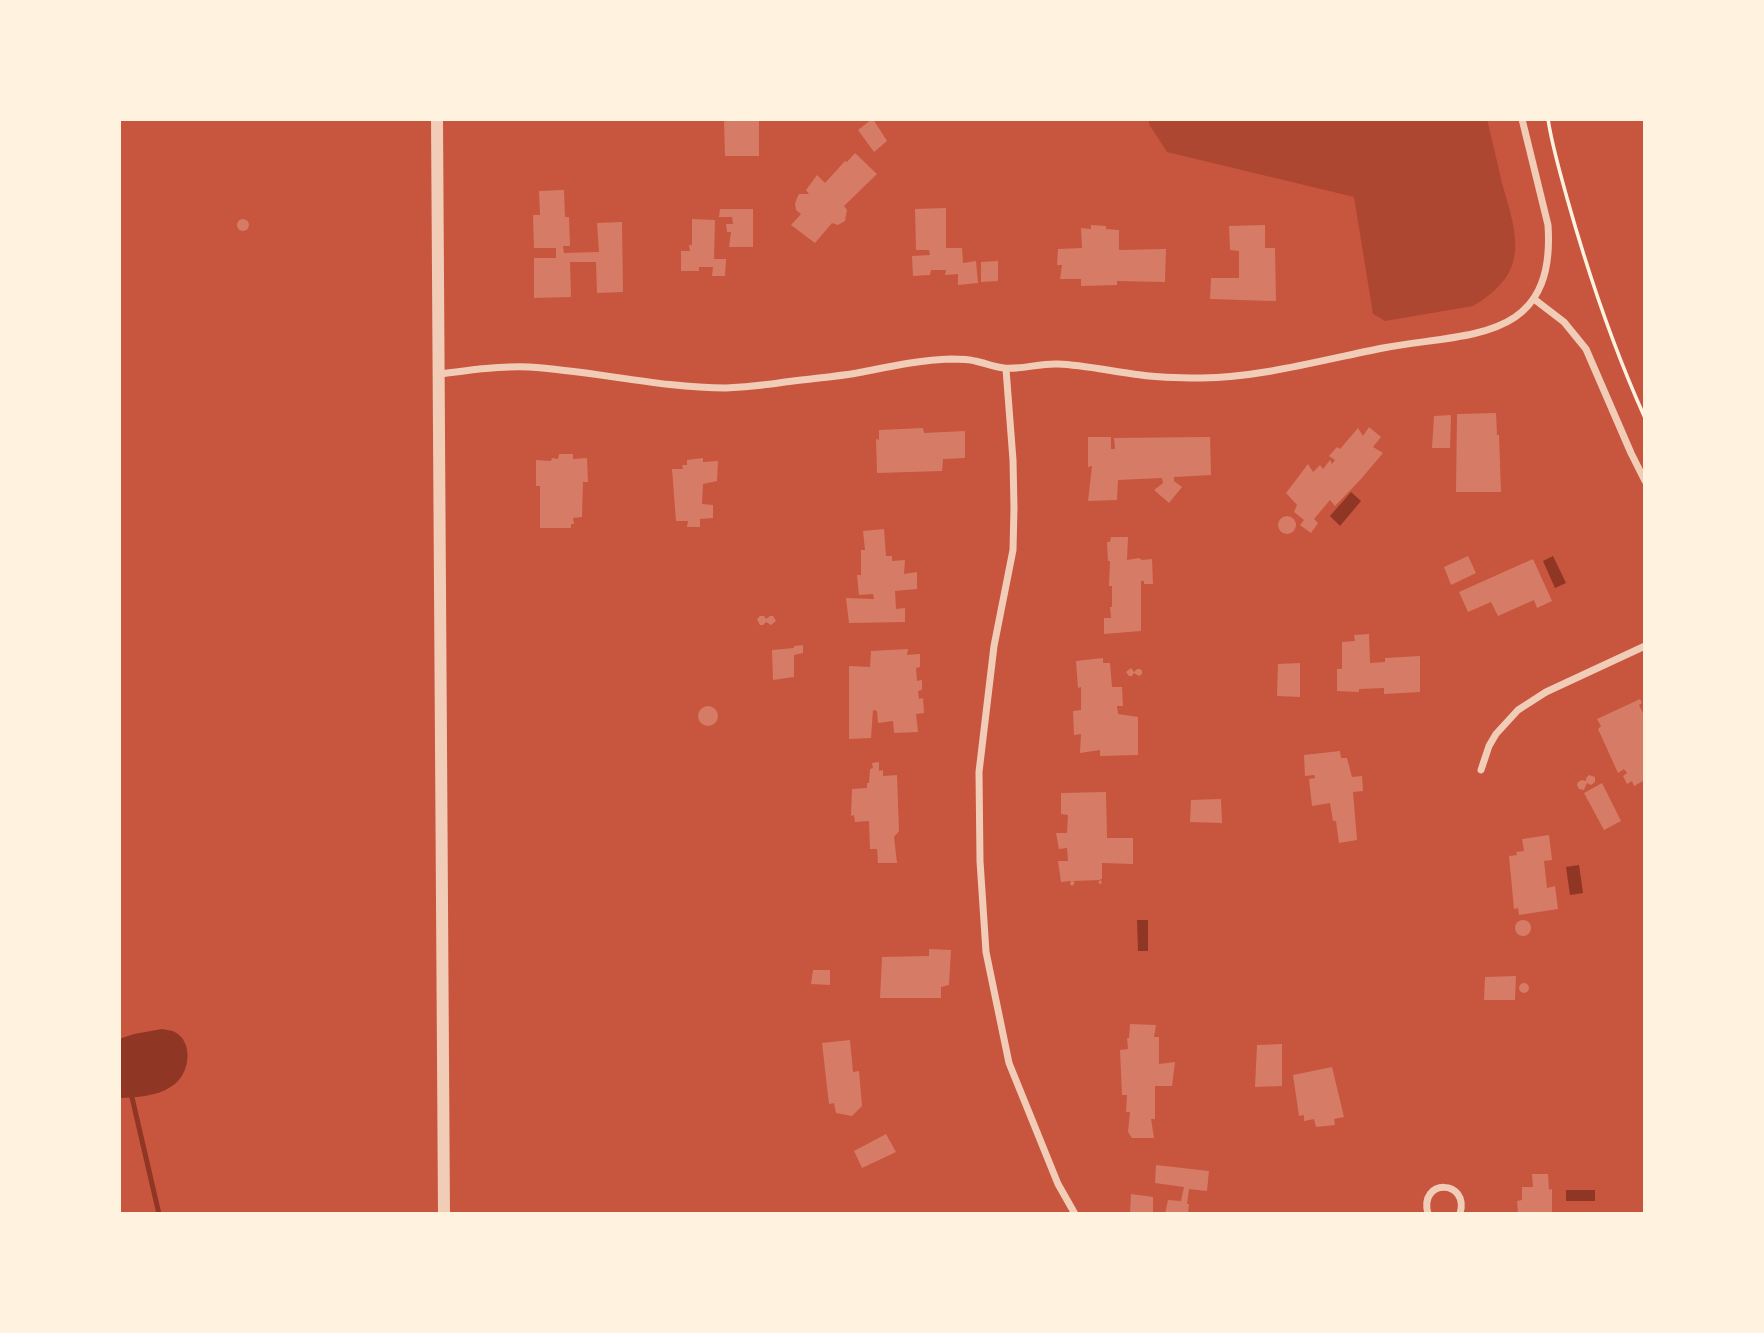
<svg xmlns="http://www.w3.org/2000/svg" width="1764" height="1333" viewBox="0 0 1764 1333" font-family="Signika,sans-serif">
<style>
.green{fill:#ae4732}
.water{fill:#8f3625}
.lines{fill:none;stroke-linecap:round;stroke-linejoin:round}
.stream{stroke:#8f3625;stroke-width:5}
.building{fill:#d67c66}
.path{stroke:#fff3e0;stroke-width:3.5}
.minor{stroke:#f1ccb7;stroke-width:7}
.tertiary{stroke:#f1ccb7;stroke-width:12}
</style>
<rect width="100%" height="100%" fill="#c8553d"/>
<path class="green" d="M1149,119H1487C1492,140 1497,161 1502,183C1509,209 1522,241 1511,268C1504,285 1488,297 1473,306L1385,321L1373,314L1354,197L1167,152L1149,124Z"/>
<g class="water">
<polygon points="1351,492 1361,501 1340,526 1330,516"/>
<polygon points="1553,556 1566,583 1555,588 1543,561"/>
<polygon points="1579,865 1583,893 1570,895 1566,867"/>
<polygon points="1137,920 1148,920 1148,951 1138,951"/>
<path d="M162,1029C165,1030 169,1030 173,1031C195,1041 190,1075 172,1086C156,1097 137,1097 119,1098V1039L134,1034Z"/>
<rect x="1566" y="1190" width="29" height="11"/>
</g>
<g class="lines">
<polyline class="stream" points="131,1093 159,1214"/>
</g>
<g class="building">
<polygon points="724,119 759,119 759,156 725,156"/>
<polygon points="872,119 873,119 887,141 874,152 858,130"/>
<polygon points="855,153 877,174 844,206 847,210 845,221 838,225 832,223 815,243 791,225 801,214 796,210 795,204 797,198 799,194 809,194 806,190 817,175 825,183 845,161 847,162"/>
<polygon points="564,190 565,217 569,217 570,246 563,246 564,253 599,252 597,223 622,222 623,292 597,293 596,262 570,262 571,297 534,298 534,258 556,258 556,248 534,248 533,215 540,215 539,191"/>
<polygon points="946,208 946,248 962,248 963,263 976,261 978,283 958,285 958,274 945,275 946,270 931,270 930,275 913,276 912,256 930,255 929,250 916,250 915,209"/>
<polygon points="720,209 753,209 753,247 729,247 731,232 727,232 726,224 733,224 732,217 719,217"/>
<circle cx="243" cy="225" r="6"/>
<polygon points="692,219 715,220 714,259 726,259 725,276 712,276 713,267 699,267 699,271 681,271 681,251 690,251 689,245 692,245"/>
<polygon points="1091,225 1106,226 1106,229 1119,230 1119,250 1166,249 1165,282 1117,281 1117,285 1081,286 1081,279 1060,279 1062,265 1057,265 1058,249 1082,248 1081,228 1091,229"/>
<polygon points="1265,225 1265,248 1275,248 1276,301 1210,299 1211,278 1239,278 1239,251 1230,250 1229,226"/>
<polygon points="998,261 998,281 981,282 981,262"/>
<polygon points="1496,413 1497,435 1499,435 1501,492 1456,492 1457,414"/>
<polygon points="1451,415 1450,448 1432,448 1434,416"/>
<polygon points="1369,427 1381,437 1373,447 1383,453 1361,479 1335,506 1330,500 1314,519 1318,523 1311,533 1300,525 1304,520 1294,512 1297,505 1286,493 1308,464 1313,472 1320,465 1323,469 1330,460 1332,464 1335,460 1329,456 1337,447 1340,449 1358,428 1363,436"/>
<polygon points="923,428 924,433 965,431 965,458 943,459 942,471 877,473 876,439 879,440 879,430"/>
<polygon points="1088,437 1111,437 1111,449 1115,449 1114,438 1210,437 1211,475 1174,477 1174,481 1182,487 1169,503 1154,490 1163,483 1162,478 1118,480 1117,500 1088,501 1092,466 1088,467"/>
<polygon points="559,454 573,454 573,459 587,458 588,482 583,482 582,517 573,518 574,524 571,524 571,528 540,528 540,486 536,486 536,460 551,461 552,458 558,459"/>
<polygon points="703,458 703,462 718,461 717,481 703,484 702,504 713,505 713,518 700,519 700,527 687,527 688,521 676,521 672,469 683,469 682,465 687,465 687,460"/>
<circle cx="1287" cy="525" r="9"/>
<polygon points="884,529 886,556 892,556 892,561 905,560 904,574 917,572 917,589 895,591 896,609 905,608 905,622 849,623 846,598 874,599 873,594 859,595 857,575 861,575 861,550 865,550 863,531"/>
<polygon points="1111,537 1128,537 1127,560 1139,558 1142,560 1152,559 1153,584 1144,584 1144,581 1141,581 1141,631 1104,634 1104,618 1111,618 1110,607 1112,607 1112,586 1109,586 1110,561 1108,561 1107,542 1110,542"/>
<polygon points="1468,556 1476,573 1451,585 1444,567"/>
<polygon points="1533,559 1552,601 1537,608 1534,600 1498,616 1491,602 1468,612 1459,592"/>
<polygon points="760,616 764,616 766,619 770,616 773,616 776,621 771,625 766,622 763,625 760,625 757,619"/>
<polygon points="1369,634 1370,663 1385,662 1385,658 1420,656 1420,692 1384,694 1384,688 1359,689 1359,692 1337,691 1337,669 1342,669 1342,642 1355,641 1354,635"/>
<polygon points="803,645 803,653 794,655 794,677 773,680 772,650 794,648 794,646"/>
<polygon points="908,649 907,655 920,654 920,667 916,668 917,681 922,680 922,690 918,691 919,699 923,698 924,713 916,714 918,732 894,733 893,721 878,723 877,711 873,710 871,738 849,739 849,666 870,667 871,651"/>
<polygon points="1103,658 1103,663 1110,663 1112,687 1122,687 1123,706 1117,706 1118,714 1138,717 1138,755 1100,756 1100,750 1080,753 1081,734 1074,735 1073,711 1081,710 1081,687 1078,688 1076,661"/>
<polygon points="1300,663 1300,697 1277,696 1278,664"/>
<polygon points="1131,668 1134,672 1137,669 1140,669 1142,671 1142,674 1139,676 1134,673 1132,676 1129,676 1126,672"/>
<polygon points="1640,699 1642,703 1639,705 1644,715 1645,714 1645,780 1634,786 1632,781 1627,784 1623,776 1627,773 1624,769 1618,773 1598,729 1601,726 1597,719"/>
<circle cx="708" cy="716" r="10"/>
<polygon points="1340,751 1341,758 1347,758 1352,777 1362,776 1363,791 1353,792 1357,840 1339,843 1336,821 1333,821 1330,803 1312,806 1309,779 1315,778 1314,775 1305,776 1304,755"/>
<polygon points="879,762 879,771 883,770 883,776 897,775 899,831 894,837 897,863 878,863 877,849 870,849 869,821 855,822 854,815 851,816 852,789 867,788 867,783 869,783 870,769 873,768 872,763"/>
<polygon points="1589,775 1595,777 1595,782 1591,785 1587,783 1584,790 1579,789 1577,785 1578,782 1582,780 1586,781 1586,778"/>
<polygon points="1602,783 1621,821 1604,830 1584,793"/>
<polygon points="1106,792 1107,838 1133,838 1133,864 1102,863 1102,879 1100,879 1102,883 1101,884 1098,883 1100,880 1073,881 1075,883 1072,886 1070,884 1071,881 1061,882 1058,861 1068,861 1067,848 1059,849 1056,833 1067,833 1068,815 1061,814 1061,793"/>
<polygon points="1221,799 1222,823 1190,822 1191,800"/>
<polygon points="1549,835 1552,860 1544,861 1547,888 1555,886 1558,909 1519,915 1518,908 1514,909 1509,856 1517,855 1516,852 1524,851 1522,839"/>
<circle cx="1523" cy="928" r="8"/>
<polygon points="929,949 951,950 949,985 941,987 941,998 880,998 882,957 929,956"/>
<polygon points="813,970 830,970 830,985 811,984"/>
<polygon points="1516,976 1515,1000 1484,1000 1485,977"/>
<circle cx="1524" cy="988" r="5"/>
<polygon points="1130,1024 1156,1025 1154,1037 1159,1037 1159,1064 1175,1062 1172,1086 1155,1086 1155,1119 1151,1119 1154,1138 1132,1138 1128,1132 1130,1112 1126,1112 1127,1095 1122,1095 1120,1050 1128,1049 1127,1038 1129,1038"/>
<polygon points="850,1040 853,1072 859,1071 862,1106 852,1116 836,1113 834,1103 829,1104 822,1043"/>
<polygon points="1282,1044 1282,1086 1255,1087 1257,1045"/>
<polygon points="1332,1067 1344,1117 1334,1119 1335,1125 1316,1127 1314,1119 1304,1121 1304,1115 1299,1116 1293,1075"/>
<polygon points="886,1134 896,1152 862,1168 854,1151"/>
<polygon points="1156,1165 1209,1171 1207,1191 1189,1189 1187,1204 1189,1204 1188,1214 1165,1214 1168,1200 1181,1201 1184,1187 1155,1183"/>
<polygon points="1532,1174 1548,1174 1549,1190 1552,1189 1552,1214 1518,1214 1517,1201 1522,1200 1522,1187 1533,1187"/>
<polygon points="1131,1194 1153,1197 1153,1214 1130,1213"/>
</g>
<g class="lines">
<path class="path" d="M1548,119C1552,146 1560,172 1567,198C1588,273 1613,347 1645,418"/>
<g class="minor">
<polyline points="1534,299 1564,322 1586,349 1631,453 1645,481"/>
<polyline points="1006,369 1013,460 1014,508 1013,550 994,646 979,772 980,861 986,952 1009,1063 1058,1184 1075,1214"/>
<path d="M440,374C470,370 499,366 529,367C595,371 660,388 726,388C746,387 766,385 785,382C809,379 833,377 857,373C888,367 919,360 951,359C959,359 968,359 975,361C985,363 994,367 1004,368C1021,370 1040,363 1058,364C1086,365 1113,372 1141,375C1161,378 1181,378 1201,378C1263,377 1322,360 1383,348C1468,332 1556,344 1548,225L1522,119"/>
<polyline points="1481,770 1489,746 1496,734 1518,710 1546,692 1645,646"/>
<path d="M1428,1214C1418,1178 1470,1179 1460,1214"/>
</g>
<polyline class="tertiary" points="437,119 444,1214"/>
</g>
<rect width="1764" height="1333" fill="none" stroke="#fff3e0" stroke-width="242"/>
</svg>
